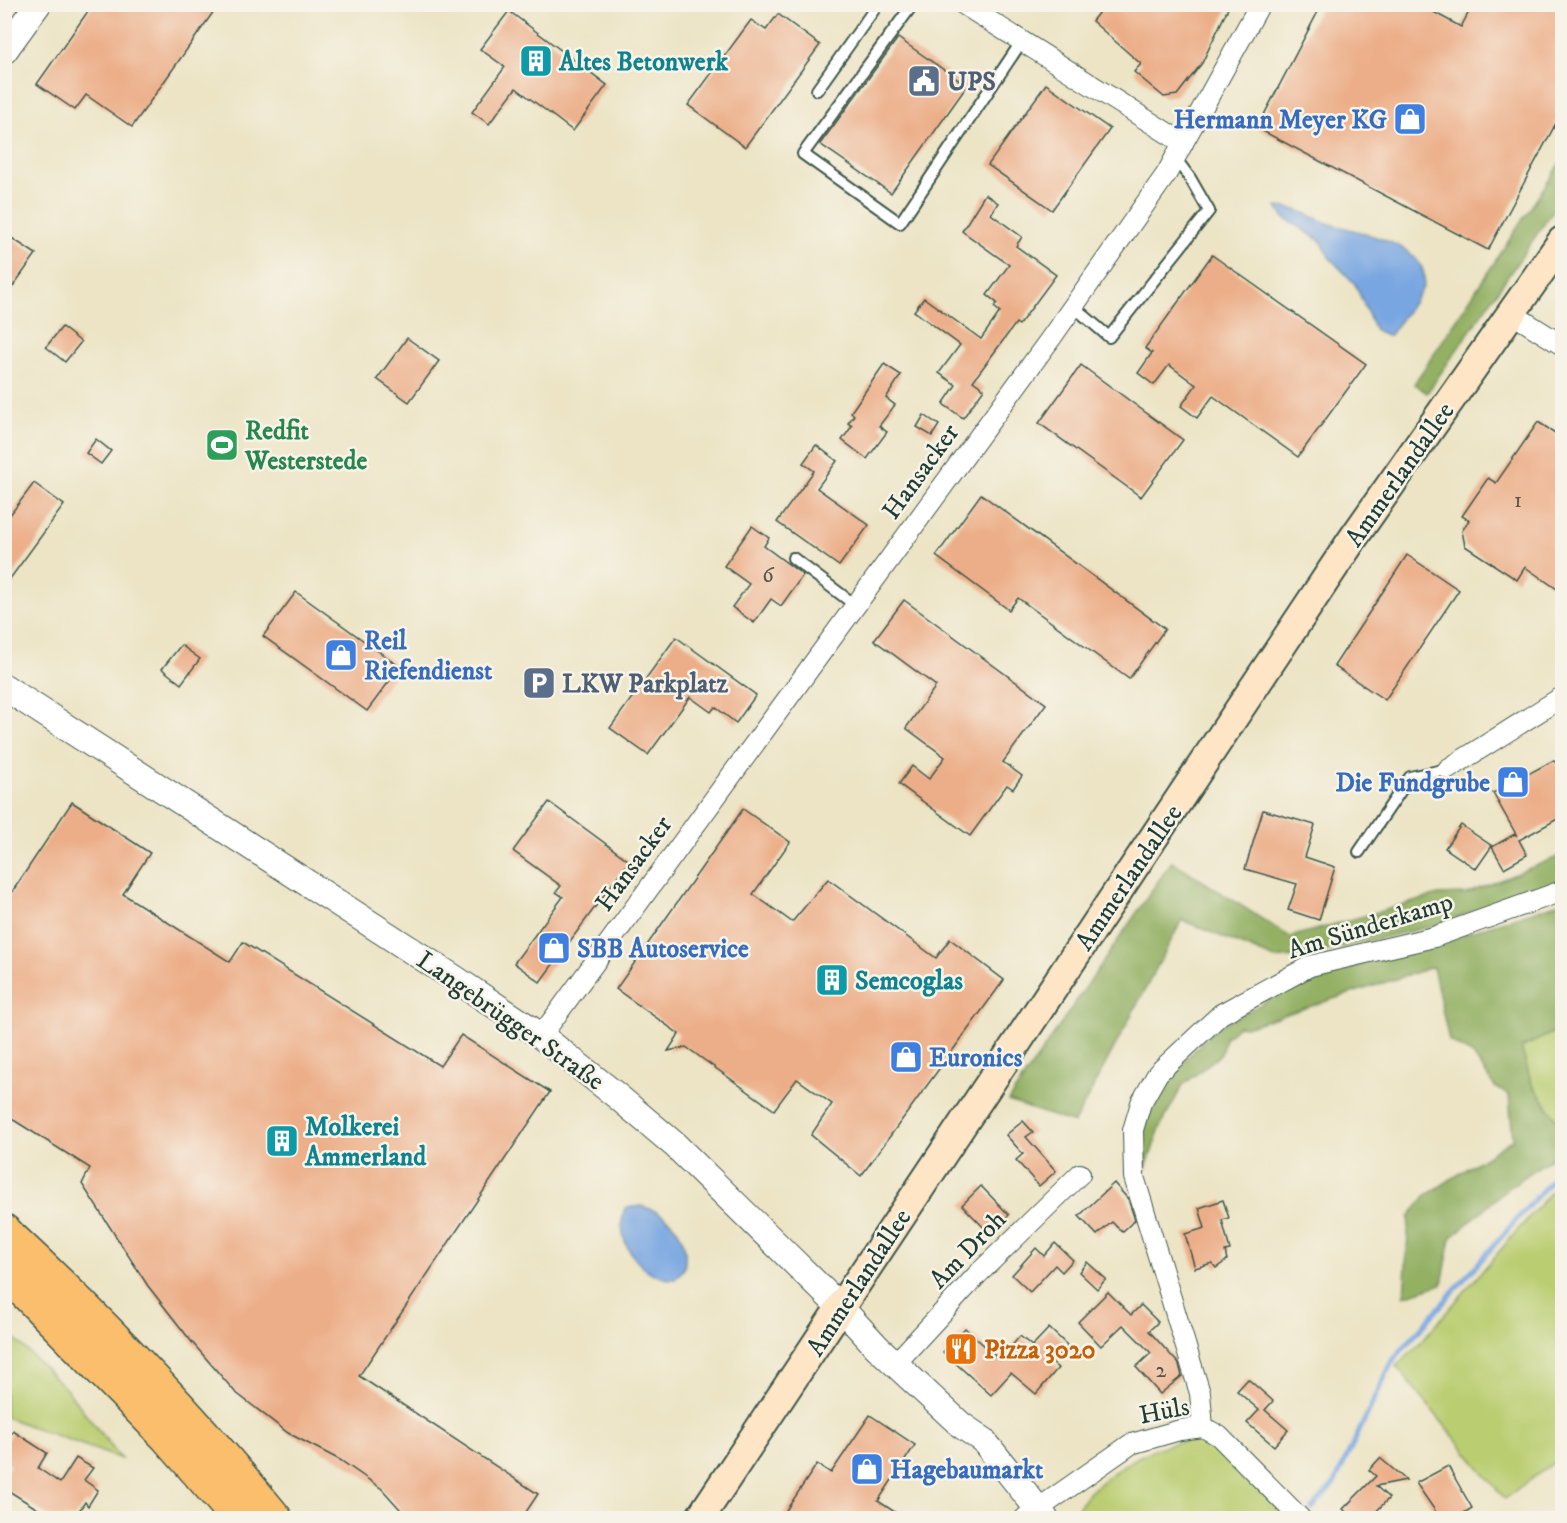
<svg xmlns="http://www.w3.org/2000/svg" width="1567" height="1523" viewBox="0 0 1567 1523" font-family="'IM FELL DW Pica',serif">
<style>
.green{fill:#bacd71;stroke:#6c8552;stroke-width:1.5}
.forest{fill:#93b063;stroke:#59764c;stroke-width:1.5}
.water{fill:#78a6e1;stroke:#4c728a;stroke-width:1.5}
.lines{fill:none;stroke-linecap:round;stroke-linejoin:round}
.stream{stroke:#78a6e1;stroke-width:5}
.building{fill:#ecae88}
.service-casing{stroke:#3e564a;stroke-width:14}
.minor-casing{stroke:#3e564a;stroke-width:22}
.tertiary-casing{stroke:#3e564a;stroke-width:28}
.secondary-casing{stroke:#3e564a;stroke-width:32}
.motorway-casing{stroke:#3e564a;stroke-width:36}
.service{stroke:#fff;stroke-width:10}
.minor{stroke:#fff;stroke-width:20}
.tertiary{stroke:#fff;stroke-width:26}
.secondary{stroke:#fde5c5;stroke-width:28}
.motorway{stroke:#fabe6d;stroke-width:33}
.labels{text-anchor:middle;stroke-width:5;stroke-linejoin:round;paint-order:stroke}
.number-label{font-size:22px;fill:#525949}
.culture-label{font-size:26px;font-weight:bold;fill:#0d838f;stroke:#f7f3e8;text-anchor:start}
.service-label{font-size:26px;font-weight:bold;fill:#4e5e75;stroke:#f7f3e8;text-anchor:start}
.shop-label{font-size:26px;font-weight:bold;fill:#366cbe;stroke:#f7f3e8;text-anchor:start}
.leisure-label{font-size:26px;font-weight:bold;fill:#27864d;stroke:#f7f3e8;text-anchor:start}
.street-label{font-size:26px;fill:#1f3d34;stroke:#f7f3e8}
.food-label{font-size:26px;font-weight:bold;fill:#c56008;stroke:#f7f3e8;text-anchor:start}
</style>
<rect width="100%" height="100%" fill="#f7f3e8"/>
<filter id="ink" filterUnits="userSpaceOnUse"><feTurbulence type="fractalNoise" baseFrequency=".0167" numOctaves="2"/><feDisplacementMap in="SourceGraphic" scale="12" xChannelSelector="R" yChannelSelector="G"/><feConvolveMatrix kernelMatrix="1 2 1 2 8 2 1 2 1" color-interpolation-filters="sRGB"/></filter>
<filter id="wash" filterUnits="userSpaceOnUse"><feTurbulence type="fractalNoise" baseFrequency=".008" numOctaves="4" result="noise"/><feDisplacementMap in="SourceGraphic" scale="24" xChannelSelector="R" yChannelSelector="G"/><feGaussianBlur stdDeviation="1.35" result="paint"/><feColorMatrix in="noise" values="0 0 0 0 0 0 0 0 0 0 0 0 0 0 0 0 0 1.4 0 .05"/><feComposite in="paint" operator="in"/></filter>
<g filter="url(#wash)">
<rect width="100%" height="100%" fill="#ece4c5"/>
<g class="green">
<polygon points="1562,1028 1562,1127 1532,1084 1521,1048"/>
<polygon points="1562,1179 1562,1467 1557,1460 1505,1499 1396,1366 1413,1351"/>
<polygon points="4,1328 68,1391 121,1459 5,1417"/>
<path d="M1198,1439L1220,1449L1289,1518H1076C1076,1494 1128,1461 1149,1452C1165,1444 1181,1441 1198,1439Z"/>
</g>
<g class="forest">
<polygon points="1562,160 1562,198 1427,393 1414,384"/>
<polygon points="1562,855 1562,880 1437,925 1304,956 1275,959 1182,920 1074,1123 1008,1101 1172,861 1290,937 1438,895 1466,894"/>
<polygon points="1562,902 1562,1028 1521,1048 1532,1084 1562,1127 1562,1150 1506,1190 1451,1238 1442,1284 1404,1296 1409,1217 1425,1196 1513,1139 1509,1095 1495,1087 1473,1055 1449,1041 1433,967 1246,1027 1238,1026 1225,1038 1221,1054 1183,1085 1161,1125 1146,1168 1141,1139 1147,1110 1171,1074 1216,1028 1306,980 1424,947"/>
</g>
<g class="water">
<path d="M1277,207C1300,207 1313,219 1334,225C1361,233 1434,245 1423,287C1421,293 1394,329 1389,336L1375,330L1355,284L1329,257L1322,242L1283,217Z"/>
<path d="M641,1206C672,1214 690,1237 684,1269L675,1279C642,1280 612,1240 625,1208Z"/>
</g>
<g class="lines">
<polyline class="stream" points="1312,1508 1334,1484 1393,1360 1562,1168"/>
</g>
<g id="blocks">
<g class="building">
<polygon points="93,4 219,4 132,127 86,95 75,110 37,84"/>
<polygon points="1105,4 1230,4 1202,63 1177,95 1164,97 1134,72 1141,64 1092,21"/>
<polygon points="1322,4 1419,4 1461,27 1473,4 1563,4 1563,110 1488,250 1257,128"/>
<polygon points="509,11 607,85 573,131 516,88 489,124 472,112 505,67 480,49"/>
<polygon points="778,14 820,45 745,147 688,105 751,20 766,30"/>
<polygon points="898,38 967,86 891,193 820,144"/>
<polygon points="1046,84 1110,129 1052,210 988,165"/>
<polygon points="985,194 998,203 991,214 1022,237 1016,246 1056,275 1019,325 1016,323 973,381 984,389 963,418 943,404 956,385 939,373 960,345 914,311 924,298 981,339 1000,312 994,307 997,303 987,295 1009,265 962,231"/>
<polygon points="4,233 36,254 4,299"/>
<polygon points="1212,255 1366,364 1298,457 1213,396 1197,418 1181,406 1196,385 1169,365 1154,385 1138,373 1152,353 1145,348"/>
<polygon points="62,327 81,342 65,362 46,347"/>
<polygon points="407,338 439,361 409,402 377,379"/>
<polygon points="884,364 901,375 886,398 895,405 879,426 887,432 867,459 842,440 852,426 848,423 854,415 851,412"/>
<polygon points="1081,365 1183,440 1141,497 1039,423"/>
<polygon points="924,415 939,425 932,436 917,427"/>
<polygon points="1538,422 1563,438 1563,514 1556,523 1563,527 1563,593 1525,567 1517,580 1465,546 1462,531 1469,520 1462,516 1488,478 1496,483"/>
<polygon points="96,439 111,451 101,464 86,453"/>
<polygon points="816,445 837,461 817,488 869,525 839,566 777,522 814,471 803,463"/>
<polygon points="34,483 64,505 4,587 4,523"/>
<polygon points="981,494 1165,629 1129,679 1018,598 1009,610 936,556"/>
<polygon points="752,526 769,538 764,546 803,575 781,606 771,599 754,623 732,607 749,584 724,566"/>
<polygon points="1407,555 1459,590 1385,700 1334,666"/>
<polygon points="296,592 400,667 367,711 263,636"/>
<polygon points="904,600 1046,704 1003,762 1022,776 1013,789 1007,785 970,836 899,784 912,766 929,779 945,757 906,728 936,686 874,640"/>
<polygon points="676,637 756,695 736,723 715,707 711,712 690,697 648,755 610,728"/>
<polygon points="181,645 200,659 181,684 162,669"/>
<polygon points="1554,760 1563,776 1563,816 1519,840 1527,855 1504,868 1492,847 1515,834 1517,836 1493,793"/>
<polygon points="72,802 150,853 123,894 230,962 243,942 440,1066 461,1035 550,1092 359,1376 538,1494 522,1518 408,1518 382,1489 340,1460 288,1433 235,1392 191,1341 148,1286 82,1184 90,1168 4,1114 4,904"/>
<polygon points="549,802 629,861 540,982 514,963 563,897 556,892 561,886 513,851"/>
<polygon points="743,809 790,842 753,894 792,922 828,879 936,958 950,939 1004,980 861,1176 811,1135 832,1104 797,1079 774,1110 686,1047 668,1051 679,1034 616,989"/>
<polygon points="1263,810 1315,825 1305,857 1335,867 1319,920 1288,910 1297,884 1245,869"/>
<polygon points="1461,825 1492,846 1476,869 1445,848"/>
<polygon points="1023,1121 1033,1132 1026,1137 1056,1171 1039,1186 1016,1160 1023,1154 1006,1135"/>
<polygon points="1114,1183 1128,1199 1135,1220 1122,1232 1112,1222 1097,1235 1079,1216"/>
<polygon points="981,1186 1009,1215 990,1234 962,1205"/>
<polygon points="1223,1200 1229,1218 1222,1220 1230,1250 1225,1251 1227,1260 1216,1268 1212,1263 1195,1268 1185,1234 1205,1228 1199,1208"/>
<polygon points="1055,1243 1073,1260 1062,1272 1055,1265 1030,1292 1012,1275 1036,1248 1044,1256"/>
<polygon points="1087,1262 1106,1279 1097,1289 1079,1272"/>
<polygon points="1108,1292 1131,1315 1141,1305 1158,1322 1149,1331 1179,1364 1182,1376 1160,1394 1136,1367 1151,1353 1123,1325 1101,1346 1078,1322"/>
<polygon points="965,1328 1000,1360 1020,1336 1032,1346 1049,1328 1068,1346 1052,1363 1058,1368 1036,1394 1011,1373 991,1395 943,1352"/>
<polygon points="1248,1379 1273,1401 1265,1410 1288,1430 1274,1446 1247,1423 1259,1410 1237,1391"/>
<polygon points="870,1415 915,1445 878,1501 904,1518 781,1518 817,1464 831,1473"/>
<polygon points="13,1431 47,1453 38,1468 60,1483 76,1458 93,1468 84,1480 98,1490 88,1506 85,1502 74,1518 52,1518 4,1488 4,1474 10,1465 4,1461 4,1445"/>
<polygon points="1380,1458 1406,1480 1376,1486 1389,1498 1370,1518 1353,1518 1343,1509 1376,1476 1369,1470"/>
<polygon points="1448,1466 1472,1508 1456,1518 1440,1518 1416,1483"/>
</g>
</g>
</g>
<g filter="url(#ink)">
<use href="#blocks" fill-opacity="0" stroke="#3e564a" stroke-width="1.5"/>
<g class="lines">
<defs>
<g id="service">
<polyline points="913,4 803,154 900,223 1022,41"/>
<polyline points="817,90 878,4"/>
<polyline points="1073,306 1109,337 1209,211 1190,178 1175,158"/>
<polyline points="793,558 855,605"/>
<polyline points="1359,852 1410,777 1448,769"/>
</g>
<g id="minor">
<polyline points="1183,143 1260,4"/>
<polyline points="1511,313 1562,345"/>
<polyline points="1448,769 1562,697"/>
<polyline points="541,1036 1051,338 1167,173 1183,143 963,4"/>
<polyline points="895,1364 977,1275 1080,1174"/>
<polyline points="1203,1427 1200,1393 1134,1177 1133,1130 1141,1103 1158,1073 1221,1014 1310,966 1434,937 1562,891"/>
<polyline points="1025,1518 1131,1444 1180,1430 1203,1427 1219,1436 1300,1518"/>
</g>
<g id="tertiary">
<polyline points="4,51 38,4"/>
<polyline points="4,687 454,978 541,1036 617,1096 675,1145 841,1308 877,1347 961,1425 983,1440 1045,1518"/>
</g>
<polyline id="secondary" points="700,1518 1354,537 1562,241"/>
<g id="motorway">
<path d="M4,1231C101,1321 192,1416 275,1518"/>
<polyline points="4,1271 167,1437 238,1518"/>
</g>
</defs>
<use href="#service" class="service-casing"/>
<use href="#minor" class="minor-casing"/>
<use href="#tertiary" class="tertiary-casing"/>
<use href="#secondary" class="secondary-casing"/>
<use href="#motorway" class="motorway-casing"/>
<use href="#service" class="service"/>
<use href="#minor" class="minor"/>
<use href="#tertiary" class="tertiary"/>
<use href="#secondary" class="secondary"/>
<use href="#motorway" class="motorway"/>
</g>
</g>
<defs>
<symbol id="building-square" viewBox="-11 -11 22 22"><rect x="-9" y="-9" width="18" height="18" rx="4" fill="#0f9aa8" stroke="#f7f3e8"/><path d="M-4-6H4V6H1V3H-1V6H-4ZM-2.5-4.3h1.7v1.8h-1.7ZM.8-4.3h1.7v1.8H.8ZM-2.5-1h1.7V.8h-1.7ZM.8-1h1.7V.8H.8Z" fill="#fff"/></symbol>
<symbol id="civic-square" viewBox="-11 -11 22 22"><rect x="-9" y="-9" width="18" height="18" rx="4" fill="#5c6f8a" stroke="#f7f3e8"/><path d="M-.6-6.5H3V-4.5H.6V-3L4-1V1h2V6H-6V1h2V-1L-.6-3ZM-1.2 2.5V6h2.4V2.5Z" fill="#fff"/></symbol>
<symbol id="shop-square" viewBox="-11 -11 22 22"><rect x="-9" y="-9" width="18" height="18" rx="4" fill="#3f7fe0" stroke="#f7f3e8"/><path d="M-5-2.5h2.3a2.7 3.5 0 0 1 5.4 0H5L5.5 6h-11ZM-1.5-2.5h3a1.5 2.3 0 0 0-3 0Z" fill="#fff"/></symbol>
<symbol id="stadium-square" viewBox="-11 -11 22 22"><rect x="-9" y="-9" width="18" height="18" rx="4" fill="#2e9e5b" stroke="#f7f3e8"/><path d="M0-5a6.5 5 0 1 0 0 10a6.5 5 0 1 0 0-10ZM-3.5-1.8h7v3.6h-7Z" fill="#fff"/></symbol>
<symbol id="parking-square" viewBox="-11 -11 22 22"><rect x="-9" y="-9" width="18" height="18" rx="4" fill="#5c6f8a" stroke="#f7f3e8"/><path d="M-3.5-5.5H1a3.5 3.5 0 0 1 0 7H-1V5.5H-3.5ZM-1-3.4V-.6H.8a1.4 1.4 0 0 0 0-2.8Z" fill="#fff"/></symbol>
<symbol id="restaurant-square" viewBox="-11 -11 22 22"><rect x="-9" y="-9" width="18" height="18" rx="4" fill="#e8710a" stroke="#f7f3e8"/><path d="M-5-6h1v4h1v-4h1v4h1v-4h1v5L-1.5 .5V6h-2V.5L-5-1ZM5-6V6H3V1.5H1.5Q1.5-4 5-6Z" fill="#fff"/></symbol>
</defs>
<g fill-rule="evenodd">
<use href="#building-square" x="517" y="42" width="38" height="38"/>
<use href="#civic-square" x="905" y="62" width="38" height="38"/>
<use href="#shop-square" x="1391" y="100" width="38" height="38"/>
<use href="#stadium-square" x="203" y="426" width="38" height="38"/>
<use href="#shop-square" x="322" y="636" width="38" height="38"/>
<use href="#parking-square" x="520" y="664" width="38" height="38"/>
<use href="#shop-square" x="1494" y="763" width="38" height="38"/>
<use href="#shop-square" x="535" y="929" width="38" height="38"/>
<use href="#building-square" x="813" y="961" width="38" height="38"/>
<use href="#shop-square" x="887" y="1038" width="38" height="38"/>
<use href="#building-square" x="263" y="1122" width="38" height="38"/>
<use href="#restaurant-square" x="942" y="1330" width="38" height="38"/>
<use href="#shop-square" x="848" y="1450" width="38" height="38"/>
</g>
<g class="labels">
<g class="number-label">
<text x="1518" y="507">1</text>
<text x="768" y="582">6</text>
<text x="1161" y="1377">2</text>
</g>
<g class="culture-label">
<text x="559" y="70">Altes Betonwerk</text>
<text x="855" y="989">Semcoglas</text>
<text x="305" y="1135">Molkerei<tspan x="305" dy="30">Ammerland</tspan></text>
</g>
<g class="service-label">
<text x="947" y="90">UPS</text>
<text x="562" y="692">LKW Parkplatz</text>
</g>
<g class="shop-label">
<text x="1387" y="128" text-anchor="end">Hermann Meyer KG</text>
<text x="364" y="649">Reil<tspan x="364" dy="30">Riefendienst</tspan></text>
<text x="1490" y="791" text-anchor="end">Die Fundgrube</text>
<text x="577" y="957">SBB Autoservice</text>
<text x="929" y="1066">Euronics</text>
<text x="890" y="1478">Hagebaumarkt</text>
</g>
<g class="leisure-label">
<text x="245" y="439">Redfit<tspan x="245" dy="30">Westerstede</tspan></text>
</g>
<g class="street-label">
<text transform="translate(920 471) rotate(-54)" y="9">Hansacker</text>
<text transform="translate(1399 474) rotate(-55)" y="9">Ammerlandallee</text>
<text transform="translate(633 863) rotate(-54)" y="9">Hansacker</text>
<text transform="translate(1128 877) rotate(-56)" y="9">Ammerlandallee</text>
<text transform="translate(1370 925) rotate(-17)" y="9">Am Sünderkamp</text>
<text transform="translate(511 1020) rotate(35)" y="9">Langebrügger Straße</text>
<text transform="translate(967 1249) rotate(-46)" y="9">Am Droh</text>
<text transform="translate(858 1282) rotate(-57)" y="9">Ammerlandallee</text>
<text transform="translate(1164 1410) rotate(-11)" y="9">Hüls</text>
</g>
<g class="food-label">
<text x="984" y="1358">Pizza 3020</text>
</g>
</g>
<rect width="1567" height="1523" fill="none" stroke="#f7f3e8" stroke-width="24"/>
</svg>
